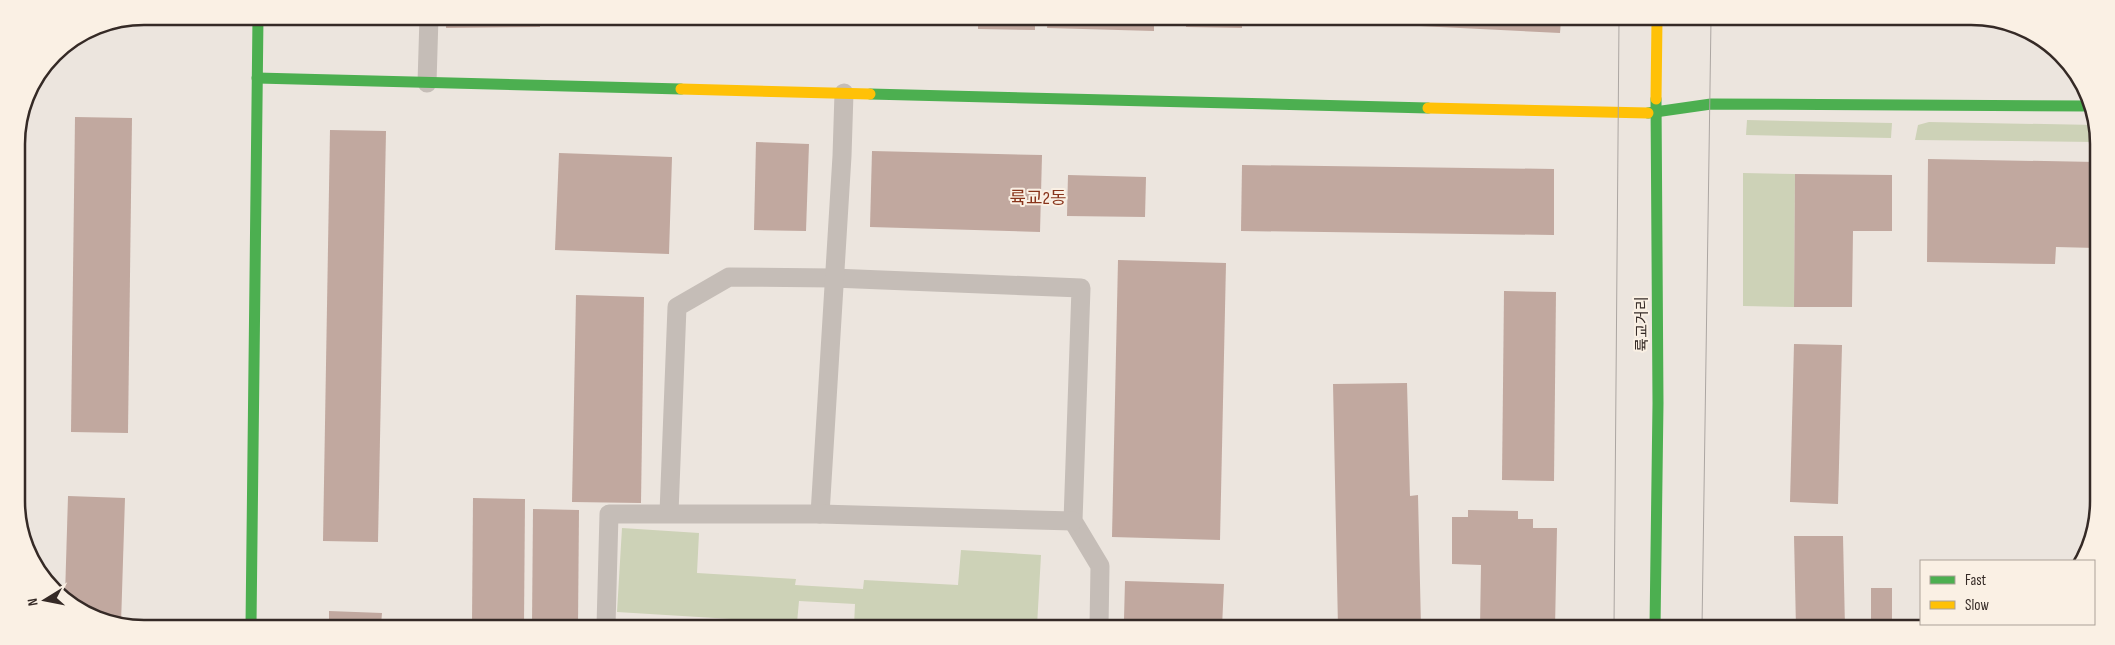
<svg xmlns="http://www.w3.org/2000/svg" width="2115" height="645" viewBox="0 0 2115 645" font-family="'Sofia Sans Condensed','Noto Sans KR',sans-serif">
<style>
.green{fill:#cdd2b7}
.building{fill:#c1a89f}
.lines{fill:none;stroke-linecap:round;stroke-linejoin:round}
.lane{stroke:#c5bdb7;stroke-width:19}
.fast{stroke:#4caf50;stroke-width:11}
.slow{stroke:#ffc107;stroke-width:11}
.tram{stroke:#aca6a2;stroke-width:1}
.labels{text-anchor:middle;stroke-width:4;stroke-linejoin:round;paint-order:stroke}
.street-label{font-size:15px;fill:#352a26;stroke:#faf0e4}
.quarter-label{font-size:18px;fill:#88341b;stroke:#faf0e4}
.rim{fill:none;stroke:#352a26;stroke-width:2.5}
</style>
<rect width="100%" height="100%" fill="#ece5de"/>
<g class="green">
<polygon points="1747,120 1892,123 1891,138 1746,135"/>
<polygon points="1929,122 2096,125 2096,142 1915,140 1918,125"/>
<polygon points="1743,173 1795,174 1794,307 1743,306"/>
<polygon points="622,528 699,533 697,573 796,579 795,585 863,589 864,580 958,585 961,550 1041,555 1037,626 854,626 855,604 799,601 797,623 617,612"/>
</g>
<g class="building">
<polygon points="446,17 540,17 540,27 446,28"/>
<polygon points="566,17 624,17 624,20 566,19"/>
<polygon points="776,18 834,18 834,21 776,20"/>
<polygon points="978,18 1035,18 1035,30 978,29"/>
<polygon points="1048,18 1154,19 1154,31 1047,28"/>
<polygon points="1186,19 1242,19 1242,28 1186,27"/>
<polygon points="1319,19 1561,20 1560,33 1318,21"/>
<polygon points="75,117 132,118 128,433 71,432"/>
<polygon points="330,130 386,131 378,542 323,541"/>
<polygon points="756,142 809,144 806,231 754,230"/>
<polygon points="872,151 1042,155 1040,232 870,227"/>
<polygon points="559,153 672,157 669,254 555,250"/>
<polygon points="1928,159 2096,162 2096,248 2056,247 2055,264 1927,262"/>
<polygon points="1242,165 1554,169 1554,235 1241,231"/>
<polygon points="1795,174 1892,175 1892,231 1853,231 1852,307 1794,307"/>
<polygon points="1068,175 1146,177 1145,217 1067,216"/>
<polygon points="1118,260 1226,263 1220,540 1112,537"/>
<polygon points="1504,291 1556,292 1554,481 1502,480"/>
<polygon points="576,295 644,297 641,503 572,502"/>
<polygon points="1794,344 1842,345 1838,504 1790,502"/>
<polygon points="1407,383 1410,496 1418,495 1421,627 1338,627 1333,384"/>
<polygon points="68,496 125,498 121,624 111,624 65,596"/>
<polygon points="473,498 525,499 524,625 472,625"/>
<polygon points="533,509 579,510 578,625 532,625"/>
<polygon points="1468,510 1518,511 1518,519 1533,519 1533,528 1557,528 1555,628 1480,627 1481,565 1452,564 1452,517 1468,517"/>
<polygon points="1794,536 1843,536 1845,628 1796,628"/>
<polygon points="1125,581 1224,584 1222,627 1139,627 1139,619 1124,619"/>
<rect x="1871" y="588" width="21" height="40"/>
<polygon points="329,611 382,613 381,625 329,625"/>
</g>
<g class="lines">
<g class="lane">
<polyline points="427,83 429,17"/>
<polyline points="669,513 677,307 729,277 833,278 1081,288 1073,521 1100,566 1099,627"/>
<polyline points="820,514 842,156 844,93"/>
<polyline points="606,626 609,514 820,514 1073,521"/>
</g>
<g class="fast">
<polyline points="257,78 681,89"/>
<polyline points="870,94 1428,108"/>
<polyline points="1648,113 1711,104 2089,106"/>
<polyline points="251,625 258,17"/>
<polyline points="1655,628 1658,403 1656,99"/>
</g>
<g class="slow">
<polyline points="681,89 870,94"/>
<polyline points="1656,99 1657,20"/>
<polyline points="1428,108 1648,113"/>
</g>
<g class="tram">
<polyline points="1614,628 1619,20"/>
<polyline points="1702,628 1711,20"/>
</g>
</g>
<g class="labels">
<g class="street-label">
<text transform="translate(1642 324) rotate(-90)" y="5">륙교거리</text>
</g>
<g class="quarter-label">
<text x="1038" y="204">륙교2동</text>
</g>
</g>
<path d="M0 0H2115V645H0ZM144 25H1971A119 119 0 0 1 2090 144V501A119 119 0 0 1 1971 620H144A119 119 0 0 1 25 501V144A119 119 0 0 1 144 25Z" fill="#faf0e4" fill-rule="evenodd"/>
<path class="rim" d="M144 25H1971A119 119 0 0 1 2090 144V501A119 119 0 0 1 1971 620H144A119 119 0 0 1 25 501V144A119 119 0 0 1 144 25Z"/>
<rect x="1920" y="560" width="175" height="65" fill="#faf0e4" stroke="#aba198"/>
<rect x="1930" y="576" width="25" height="8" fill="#4caf50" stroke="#aba198"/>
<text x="1965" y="585" font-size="15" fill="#352a26">Fast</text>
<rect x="1930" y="601" width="25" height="8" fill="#ffc107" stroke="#aba198"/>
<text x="1965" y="610" font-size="15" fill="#352a26">Slow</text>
<g transform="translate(45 600) rotate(260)" stroke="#faf0e4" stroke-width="4" paint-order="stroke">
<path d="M0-4L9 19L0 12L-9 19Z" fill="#352a26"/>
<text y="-8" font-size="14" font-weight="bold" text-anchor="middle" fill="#352a26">N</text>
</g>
</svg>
